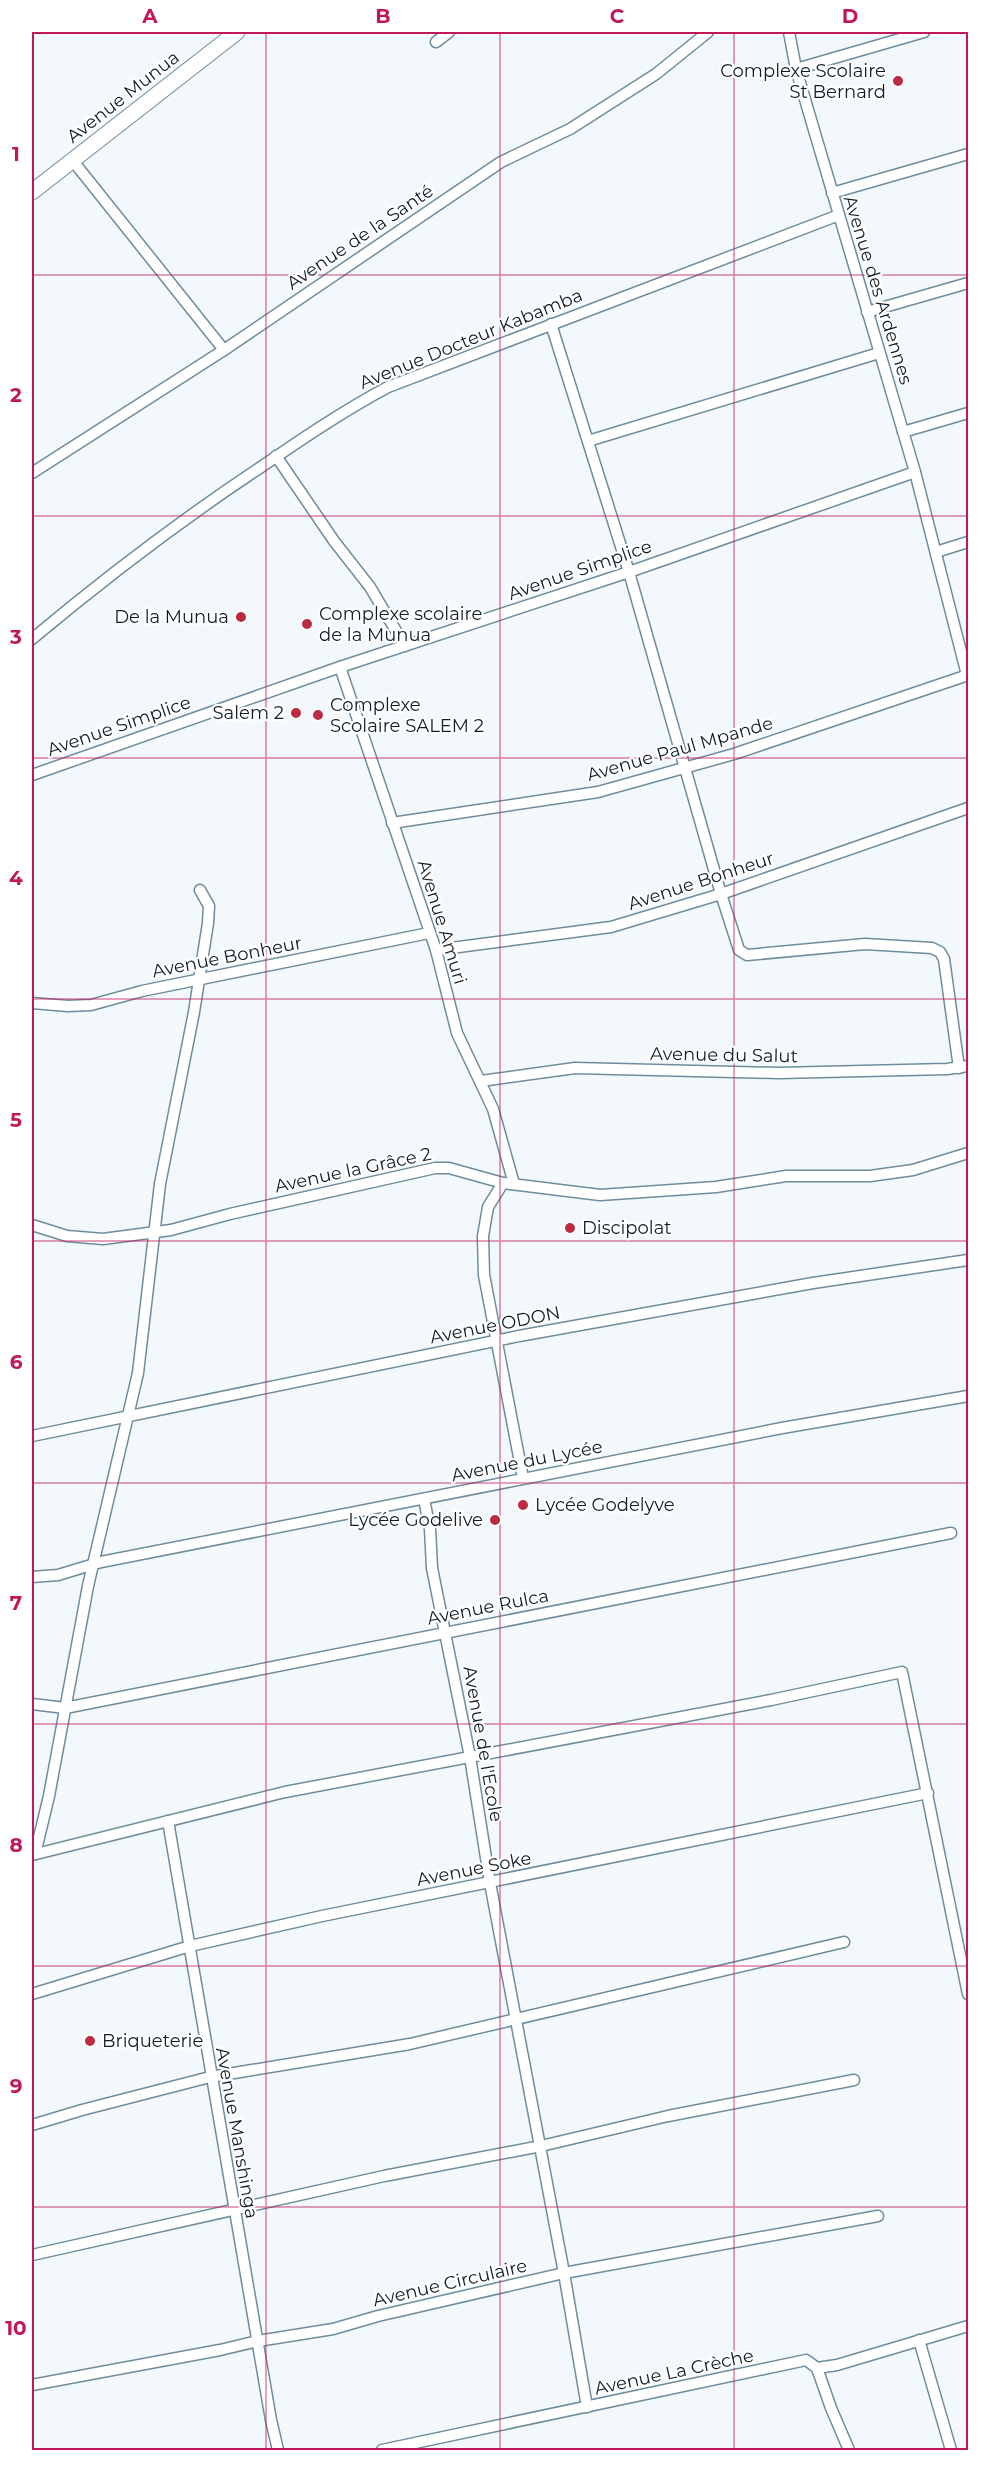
<svg xmlns="http://www.w3.org/2000/svg" width="1000" height="2482" viewBox="0 0 1000 2482" font-family="Montserrat,sans-serif">
<style>
.lines{fill:none;stroke-linecap:round;stroke-linejoin:round}
.minor-casing{stroke:#6d8d9e;stroke-width:13}
.secondary-casing{stroke:#6d8d9e;stroke-width:17}
.minor{stroke:#fff;stroke-width:10}
.secondary{stroke:#fff;stroke-width:15}
.grid{fill:none;stroke:#c2185b;stroke-width:1.5;stroke-opacity:0.55}
.poi-dot{fill:#bc2b41;stroke:#fff;stroke-width:2}
.labels{text-anchor:middle;stroke-width:4.5;stroke-linejoin:round;paint-order:stroke}
.poi-label{font-size:18px;fill:#101d23;stroke:#fff;text-anchor:start}
.street-label{font-size:18px;fill:#101d23;stroke:#fff}
.neatline{fill:none;stroke:#c2185b;stroke-width:2}
.grid-label{font-size:20px;text-anchor:middle;font-weight:bold;fill:#c2185b}
</style>
<rect width="100%" height="100%" fill="#f2f8fc"/>
<g class="lines">
<defs>
<g id="minor">
<polyline points="436,42 449,32"/>
<polyline points="796,69 924,32"/>
<polyline points="73,161 224,350"/>
<polyline points="832,193 968,154"/>
<polyline points="867,312 968,283"/>
<polyline points="551,324 629,572 721,894 739,950 747,955 865,944 932,948 940,952 944,959 959,1068"/>
<polyline points="903,432 968,413"/>
<polyline points="588,441 879,353"/>
<polyline points="276,456 334,541 370,587 405,646"/>
<polyline points="915,472 967,675"/>
<polyline points="32,473 224,350 501,162 570,129 656,74 708,32"/>
<polyline points="936,552 968,542"/>
<path d="M32,639C105,578 181,520 261,467C302,439 343,411 388,387L839,215"/>
<polyline points="340,667 436,950 457,1033 493,1109 514,1184"/>
<polyline points="32,775 340,667 629,572 915,472 796,69 789,32"/>
<polyline points="392,823 598,792 734,754 968,675"/>
<polyline points="436,950 611,927 721,894 968,808"/>
<polyline points="32,1003 68,1006 91,1005 142,991 429,933"/>
<polyline points="481,1081 575,1068 779,1073 947,1069 968,1066"/>
<polyline points="503,1183 488,1207 483,1236 484,1275 523,1478"/>
<polyline points="32,1225 67,1236 103,1239 171,1230 230,1214 435,1168 449,1168 503,1183 600,1195 716,1187 786,1176 870,1176 913,1170 968,1153"/>
<polyline points="32,1436 519,1336 813,1283 968,1260"/>
<polyline points="424,1499 430,1529 432,1568 470,1757 490,1883 564,2273 587,2407"/>
<polyline points="32,1577 58,1575 101,1562 782,1428 968,1396"/>
<polyline points="32,1704 65,1708 951,1533"/>
<polyline points="168,1821 271,2420 278,2450"/>
<polyline points="35,1854 49,1796 88,1586 138,1373 160,1184 194,1012 208,923 209,906 200,890"/>
<polyline points="32,1855 285,1792 771,1700 902,1672 968,1994"/>
<polyline points="32,1994 190,1946 322,1916 928,1793"/>
<polyline points="32,2125 82,2110 210,2077 410,2044 844,1942"/>
<polyline points="32,2255 384,2176 541,2146 668,2116 854,2080"/>
<polyline points="919,2340 951,2450"/>
<polyline points="817,2368 831,2408 849,2450"/>
<polyline points="32,2385 220,2350 258,2341 333,2329 378,2316 564,2273 878,2216"/>
<polyline points="382,2450 806,2360 817,2368 837,2365 968,2326"/>
</g>
<polyline id="secondary" points="32,192 237,32"/>
</defs>
<use href="#minor" class="minor-casing"/>
<use href="#secondary" class="secondary-casing"/>
<use href="#minor" class="minor"/>
<use href="#secondary" class="secondary"/>
</g>
<path class="grid" d="M266,32V2450M500,32V2450M734,32V2450M32,275H968M32,516H968M32,758H968M32,999H968M32,1241H968M32,1483H968M32,1724H968M32,1966H968M32,2207H968"/>
<g class="poi-dot">
<circle cx="898" cy="81" r="6"/>
<circle cx="241" cy="617" r="6"/>
<circle cx="307" cy="624" r="6"/>
<circle cx="296" cy="713" r="6"/>
<circle cx="318" cy="715" r="6"/>
<circle cx="570" cy="1228" r="6"/>
<circle cx="523" cy="1505" r="6"/>
<circle cx="495" cy="1520" r="6"/>
<circle cx="90" cy="2041" r="6"/>
</g>
<g class="labels">
<g class="poi-label">
<text x="886" y="77" text-anchor="end">Complexe Scolaire<tspan x="886" dy="21">St Bernard</tspan></text>
<text x="319" y="620">Complexe scolaire<tspan x="319" dy="21">de la Munua</tspan></text>
<text x="229" y="623" text-anchor="end">De la Munua</text>
<text x="330" y="711">Complexe<tspan x="330" dy="21">Scolaire SALEM 2</tspan></text>
<text x="284" y="719" text-anchor="end">Salem 2</text>
<text x="582" y="1234">Discipolat</text>
<text x="535" y="1511">Lycée Godelyve</text>
<text x="483" y="1526" text-anchor="end">Lycée Godelive</text>
<text x="102" y="2047">Briqueterie</text>
</g>
<g class="street-label">
<text transform="translate(123 97) rotate(-38)" y="6">Avenue Munua</text>
<text transform="translate(360 237) rotate(-34)" y="6">Avenue de la Santé</text>
<text transform="translate(878 290) rotate(73)" y="6">Avenue des Ardennes</text>
<text transform="translate(471 339) rotate(-22)" y="6">Avenue Docteur Kabamba</text>
<text transform="translate(580 570) rotate(-19)" y="6">Avenue Simplice</text>
<text transform="translate(119 726) rotate(-19)" y="6">Avenue Simplice</text>
<text transform="translate(680 749) rotate(-16)" y="6">Avenue Paul Mpande</text>
<text transform="translate(701 881) rotate(-18)" y="6">Avenue Bonheur</text>
<text transform="translate(442 922) rotate(73)" y="6">Avenue Amuri</text>
<text transform="translate(227 957) rotate(-11)" y="6">Avenue Bonheur</text>
<text transform="translate(724 1055) rotate(1)" y="6">Avenue du Salut</text>
<text transform="translate(353 1170) rotate(-12)" y="6">Avenue la Grâce 2</text>
<text transform="translate(495 1325) rotate(-11)" y="6">Avenue ODON</text>
<text transform="translate(527 1461) rotate(-11)" y="6">Avenue du Lycée</text>
<text transform="translate(488 1607) rotate(-11)" y="6">Avenue Rulca</text>
<text transform="translate(483 1744) rotate(80)" y="6">Avenue de l'Ecole</text>
<text transform="translate(474 1869) rotate(-11)" y="6">Avenue Soke</text>
<text transform="translate(237 2133) rotate(80)" y="6">Avenue Manshinga</text>
<text transform="translate(450 2283) rotate(-13)" y="6">Avenue Circulaire</text>
<text transform="translate(674 2372) rotate(-12)" y="6">Avenue La Crèche</text>
</g>
</g>
<rect width="1000" height="2482" fill="none" stroke="#ffffff" stroke-width="66"/>
<rect x="33" y="33" width="934" height="2416" class="neatline"/>
<g class="grid-label">
<text x="150" y="23">A</text>
<text x="383" y="23">B</text>
<text x="617" y="23">C</text>
<text x="850" y="23">D</text>
<text x="16" y="161">1</text>
<text x="16" y="402">2</text>
<text x="16" y="644">3</text>
<text x="16" y="885">4</text>
<text x="16" y="1127">5</text>
<text x="16" y="1369">6</text>
<text x="16" y="1610">7</text>
<text x="16" y="1852">8</text>
<text x="16" y="2093">9</text>
<text x="16" y="2335">10</text>
</g>
</svg>
